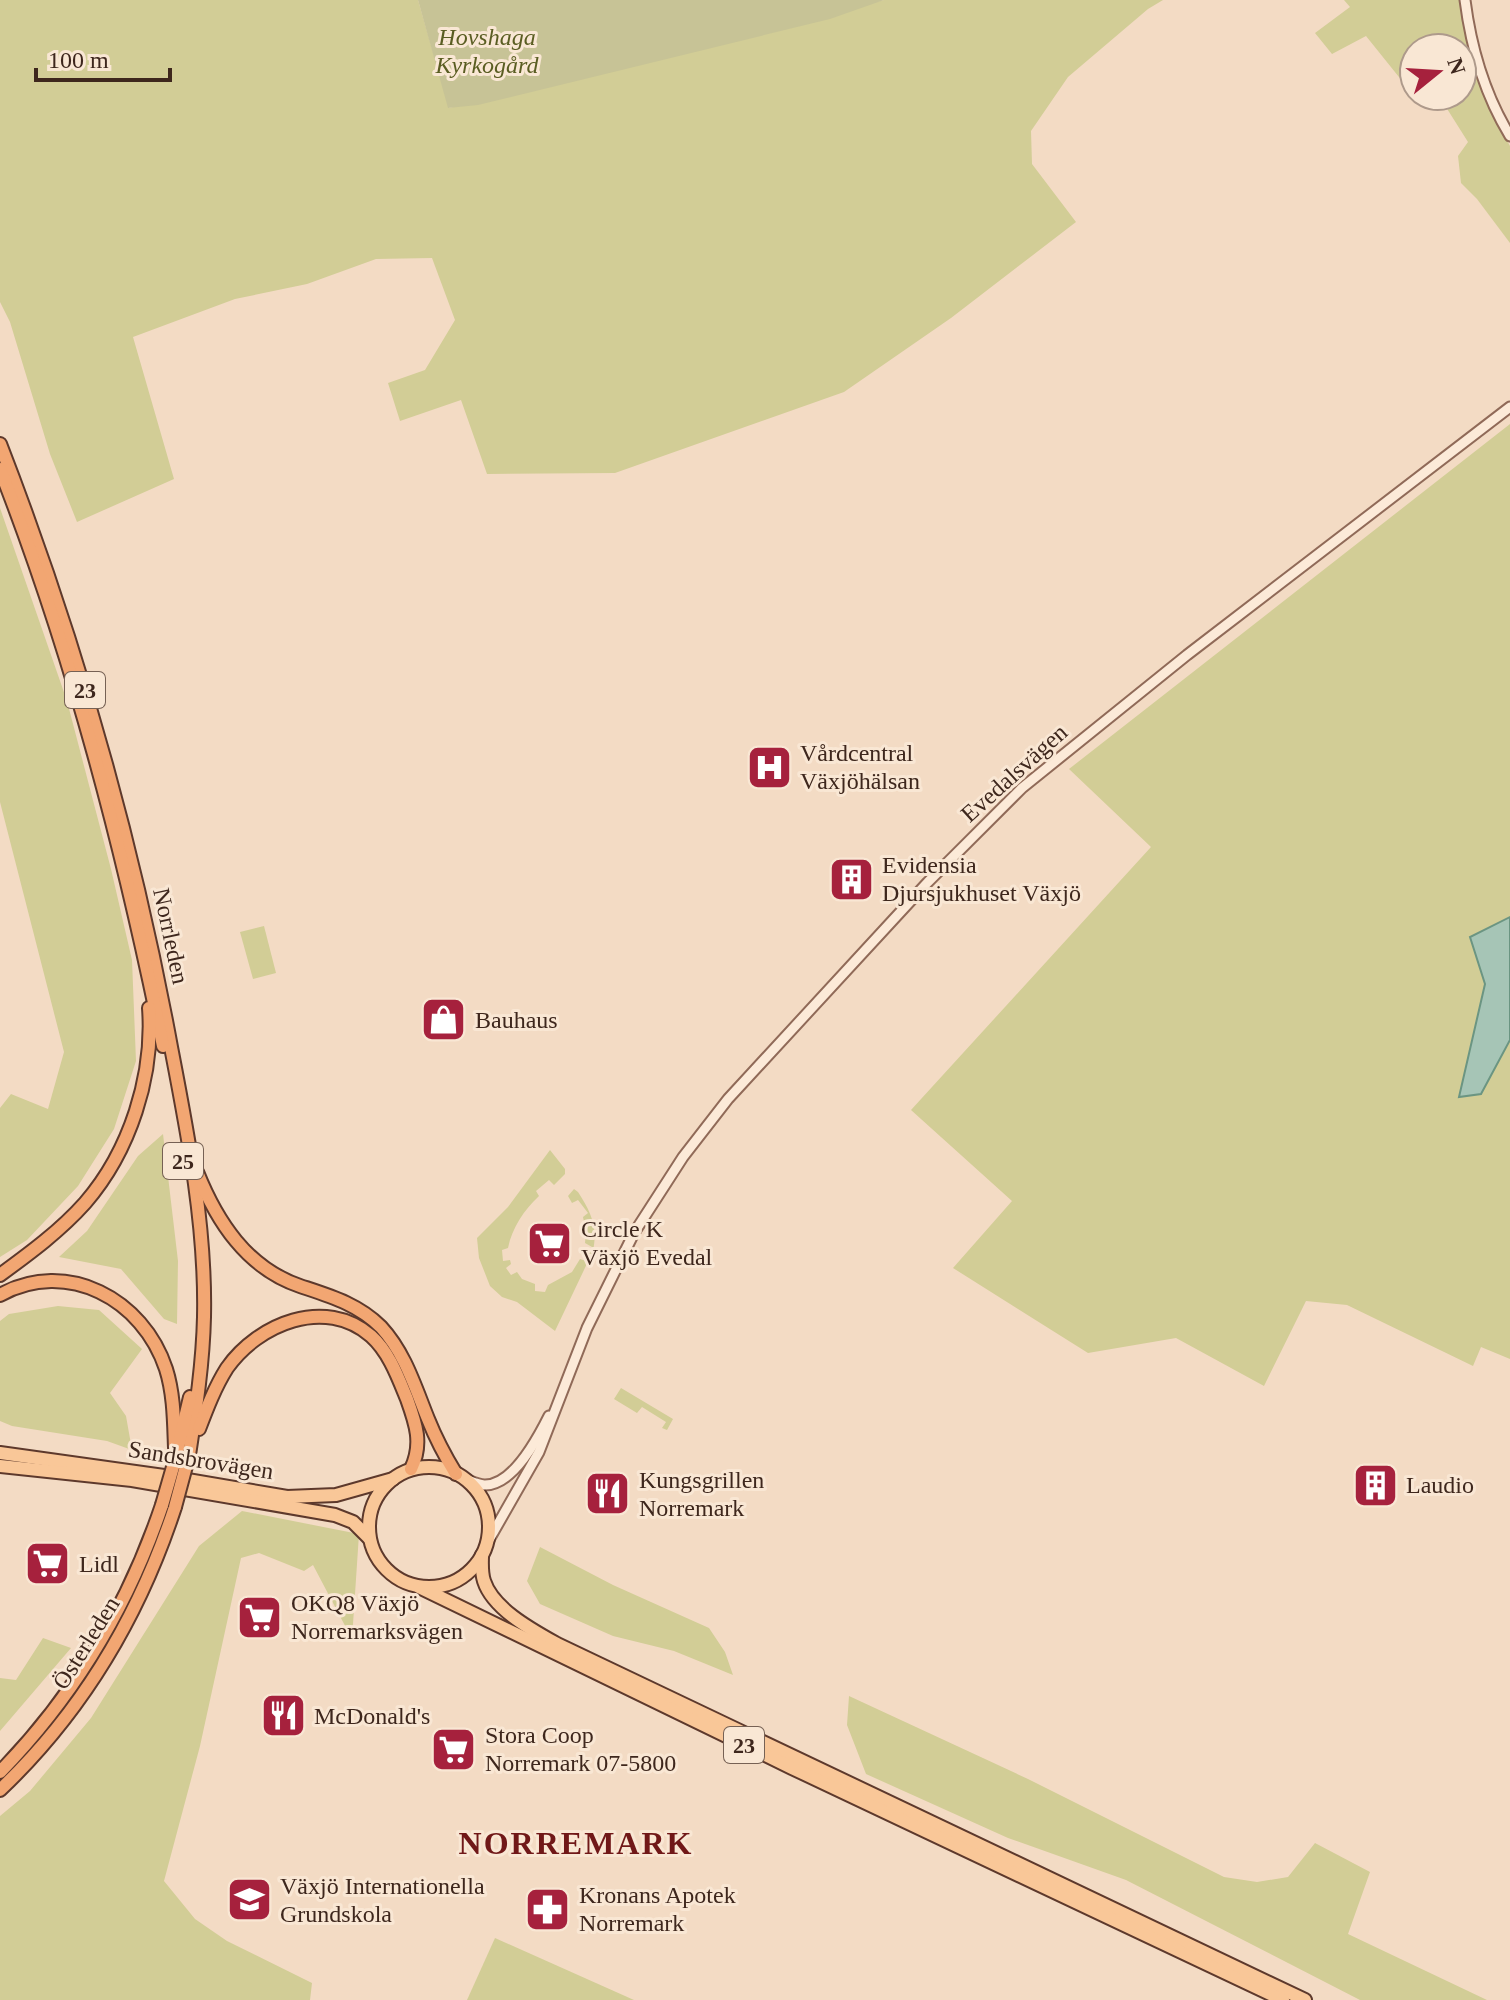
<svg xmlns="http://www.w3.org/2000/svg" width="1510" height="2000" viewBox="0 0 1510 2000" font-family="Georgia,serif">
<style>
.green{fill:#d2cd96}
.cemetery{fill:#c7c396}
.water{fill:#a6c5b6;stroke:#6b9582;stroke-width:2}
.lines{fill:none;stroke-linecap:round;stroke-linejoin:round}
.tertiary-casing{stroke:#906a58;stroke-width:13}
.primary-casing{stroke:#5d392c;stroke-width:16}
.trunk-casing{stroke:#5d392c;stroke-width:16}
.tertiary{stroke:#fcead8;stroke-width:9}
.primary{stroke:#f9c798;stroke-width:12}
.trunk{stroke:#f2a672;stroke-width:12}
.trunk-bridge-casing{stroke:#5d392c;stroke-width:16;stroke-linecap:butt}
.trunk-bridge{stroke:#f2a672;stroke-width:12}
.labels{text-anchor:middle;stroke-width:6;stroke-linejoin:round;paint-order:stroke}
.shield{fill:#f9e7d4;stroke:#766154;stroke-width:2}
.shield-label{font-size:22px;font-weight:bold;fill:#3e271d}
.park-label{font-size:24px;font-style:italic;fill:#5a5d22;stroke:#f9e7d4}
.poi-label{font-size:24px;fill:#3e271d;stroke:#f9e7d4;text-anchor:start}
.street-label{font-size:24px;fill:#3e271d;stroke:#f9e7d4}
.district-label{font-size:32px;font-weight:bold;letter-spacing:2px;fill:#701818;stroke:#f9e7d4}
</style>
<rect width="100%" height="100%" fill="#f3dbc4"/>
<g class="green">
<polygon points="0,0 418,0 449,108 884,0 1163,0 1148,9 1068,77 1031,131 1032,164 1076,222 951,318 844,392 615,473 487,474 461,400 400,421 388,383 425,370 455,320 432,258 376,259 307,284 235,299 133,337 174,479 77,522 50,454 10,322 0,302"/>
<polygon points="1344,0 1460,0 1469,52 1478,79 1490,109 1510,146 1510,243 1477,199 1461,183 1458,156 1468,142 1439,96 1462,96 1462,48 1414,48 1414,82 1407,87 1366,36 1332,54 1315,33 1350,7"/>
<polygon points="1510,424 1510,917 1470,938 1485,984 1459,1096 1481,1094 1510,1040 1510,1359 1481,1347 1473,1366 1347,1305 1306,1301 1264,1386 1176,1338 1088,1353 953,1268 1012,1201 911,1110 1151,847 1069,769"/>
<polygon points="0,508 67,701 111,869 132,960 136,1061 114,1129 78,1186 27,1240 0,1257 0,1108 11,1094 48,1109 64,1052 0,802"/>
<polygon points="264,926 276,973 253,979 240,932"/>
<polygon points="163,1134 178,1261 177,1324 164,1319 121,1269 59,1257 87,1231 138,1156"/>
<path d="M550,1150L565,1169V1174L554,1185L549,1180L536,1191L539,1196C524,1210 512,1228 508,1248L502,1250L503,1261L510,1260L511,1264L506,1268L511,1275L517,1272L522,1279L535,1284V1291L545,1292L548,1285L572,1272L580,1259L586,1261L592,1247L585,1243L586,1232L583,1217L588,1213L578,1200L572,1203L568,1196L574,1189L578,1192C591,1212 598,1227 593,1251L555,1331L517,1302L502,1297L490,1286L479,1258L477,1238L508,1207Z"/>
<polygon points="58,1306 99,1310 142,1349 110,1393 126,1416 132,1450 107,1441 12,1426 0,1421 0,1321 9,1314"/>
<polygon points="621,1388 673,1419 667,1430 662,1428 666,1422 642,1407 637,1413 614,1399"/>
<polygon points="242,1511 359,1534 352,1639 313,1565 304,1571 259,1553 241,1558 200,1746 164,1881 195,1919 227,1941 312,1983 310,2000 0,2000 0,1816 30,1791 91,1718 199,1546"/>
<polygon points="540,1547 613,1585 709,1628 725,1652 733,1675 674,1651 613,1636 540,1604 527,1581"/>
<polygon points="43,1638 71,1648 0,1731 0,1678 16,1680"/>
<polygon points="849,1696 1028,1779 1224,1877 1257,1882 1288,1877 1315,1843 1370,1872 1348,1934 1487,2000 1360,2000 1126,1880 1008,1838 866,1774 847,1725"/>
<polygon points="495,1938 634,2000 467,2000"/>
</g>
<polygon class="cemetery" points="418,0 884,0 830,19 478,105 448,108"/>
<polygon class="water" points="1510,917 1510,1040 1481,1094 1459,1097 1485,984 1470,937"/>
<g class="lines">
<defs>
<g id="tertiary">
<path d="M1465,0C1471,47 1485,95 1510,136"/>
<path d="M465,1479C471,1481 477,1484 484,1485C513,1486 538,1438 549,1416"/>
<polyline points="486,1545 539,1452 587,1328 634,1233 683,1157 728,1099 928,882 1022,788 1187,655 1510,407"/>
</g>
<g id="primary">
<polyline points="0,1453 164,1476 287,1497 336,1495 393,1479"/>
<polyline points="0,1466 132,1480 335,1515 353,1522 369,1538"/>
<circle cx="429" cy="1527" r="60"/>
<path d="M482,1555C482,1563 481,1572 484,1581C493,1609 532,1630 557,1644L1305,2000"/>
<polyline points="419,1587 792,1768 1283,2000"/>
</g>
<g id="trunk">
<path d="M0,444C76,640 133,841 171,1047C188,1135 206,1227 204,1317C203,1363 196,1409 189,1455"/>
<path d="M0,469C73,656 123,849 163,1046"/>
<path d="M197,1172C217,1222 247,1268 300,1286C330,1296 358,1304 381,1327C405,1353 415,1387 428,1419C436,1439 445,1456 456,1474"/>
<path d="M0,1275C30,1253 60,1231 85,1203C130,1151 154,1076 149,1008"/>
<path d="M0,1295C67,1258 143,1299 166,1369C174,1394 174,1422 175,1448"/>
<path d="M199,1429C207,1408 215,1387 227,1368C258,1324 325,1296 371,1336C389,1352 398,1377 407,1399C416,1424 423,1444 411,1469"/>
<polyline points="175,1460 190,1397"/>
<path d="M0,1772C75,1695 128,1606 162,1505"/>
<path d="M0,1790C82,1712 140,1614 175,1507"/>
</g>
</defs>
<use href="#tertiary" class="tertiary-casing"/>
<use href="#primary" class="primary-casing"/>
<use href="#trunk" class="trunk-casing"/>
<use href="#tertiary" class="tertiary"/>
<use href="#primary" class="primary"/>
<use href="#trunk" class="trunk"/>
<defs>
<g id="trunk-bridge">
<polyline points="162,1505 175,1460"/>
<polyline points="175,1507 189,1455"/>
</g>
</defs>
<use href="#trunk-bridge" class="trunk-bridge-casing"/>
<use href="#trunk-bridge" class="trunk-bridge"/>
</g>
<defs>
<symbol id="hospital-square" viewBox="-11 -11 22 22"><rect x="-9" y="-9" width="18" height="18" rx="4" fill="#a6213d" stroke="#f9e7d4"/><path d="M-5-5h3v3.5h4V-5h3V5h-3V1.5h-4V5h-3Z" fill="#fff"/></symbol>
<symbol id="building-square" viewBox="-11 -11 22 22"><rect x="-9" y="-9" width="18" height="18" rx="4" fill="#a6213d" stroke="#f9e7d4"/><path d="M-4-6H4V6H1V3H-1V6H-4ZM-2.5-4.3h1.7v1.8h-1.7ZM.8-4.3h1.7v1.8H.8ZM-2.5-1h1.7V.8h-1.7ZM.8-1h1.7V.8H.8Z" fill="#fff"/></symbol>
<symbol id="shop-square" viewBox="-11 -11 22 22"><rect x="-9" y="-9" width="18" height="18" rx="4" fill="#a6213d" stroke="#f9e7d4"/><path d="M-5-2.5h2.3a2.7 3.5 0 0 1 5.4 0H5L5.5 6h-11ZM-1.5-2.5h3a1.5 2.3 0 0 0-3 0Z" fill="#fff"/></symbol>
<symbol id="supermarket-square" viewBox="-11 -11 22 22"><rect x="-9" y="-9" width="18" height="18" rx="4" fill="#a6213d" stroke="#f9e7d4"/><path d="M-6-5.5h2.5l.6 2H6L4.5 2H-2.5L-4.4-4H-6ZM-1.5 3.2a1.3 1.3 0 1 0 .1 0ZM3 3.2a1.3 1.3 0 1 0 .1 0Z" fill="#fff"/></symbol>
<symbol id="restaurant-square" viewBox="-11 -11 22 22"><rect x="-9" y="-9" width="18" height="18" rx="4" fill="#a6213d" stroke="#f9e7d4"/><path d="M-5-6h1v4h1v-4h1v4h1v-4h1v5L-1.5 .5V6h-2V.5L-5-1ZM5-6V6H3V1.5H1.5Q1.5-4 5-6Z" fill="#fff"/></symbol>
<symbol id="school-square" viewBox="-11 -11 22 22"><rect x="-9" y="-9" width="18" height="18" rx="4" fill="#a6213d" stroke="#f9e7d4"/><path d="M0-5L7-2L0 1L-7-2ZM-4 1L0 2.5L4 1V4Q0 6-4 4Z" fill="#fff"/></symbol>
<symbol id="pharmacy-square" viewBox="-11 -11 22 22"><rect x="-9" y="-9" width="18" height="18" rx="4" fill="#a6213d" stroke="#f9e7d4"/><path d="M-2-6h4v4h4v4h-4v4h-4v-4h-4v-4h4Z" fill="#fff"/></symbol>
</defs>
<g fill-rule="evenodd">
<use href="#hospital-square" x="744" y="742" width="51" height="51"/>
<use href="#building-square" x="826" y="854" width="51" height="51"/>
<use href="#shop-square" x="418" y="994" width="51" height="51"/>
<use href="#supermarket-square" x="524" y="1218" width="51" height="51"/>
<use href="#building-square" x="1350" y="1460" width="51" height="51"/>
<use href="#restaurant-square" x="582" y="1468" width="51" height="51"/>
<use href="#supermarket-square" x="22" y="1538" width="51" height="51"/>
<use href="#supermarket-square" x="234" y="1592" width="51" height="51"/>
<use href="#restaurant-square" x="258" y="1690" width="51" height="51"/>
<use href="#supermarket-square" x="428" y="1724" width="51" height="51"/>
<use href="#school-square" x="224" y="1874" width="51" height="51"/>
<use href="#pharmacy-square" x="522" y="1884" width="51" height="51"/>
</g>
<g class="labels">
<g class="shield">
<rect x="65" y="672" width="40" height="36" rx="6"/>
<rect x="163" y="1143" width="40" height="36" rx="6"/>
<rect x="724" y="1727" width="40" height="36" rx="6"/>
</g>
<g class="shield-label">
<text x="85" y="698">23</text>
<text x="183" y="1169">25</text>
<text x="744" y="1753">23</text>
</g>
<g class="park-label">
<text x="487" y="45">Hovshaga<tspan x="487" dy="28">Kyrkogård</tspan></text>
</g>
<g class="poi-label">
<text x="800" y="761">Vårdcentral<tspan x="800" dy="28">Växjöhälsan</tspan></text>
<text x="882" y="873">Evidensia<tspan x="882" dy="28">Djursjukhuset Växjö</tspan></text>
<text x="475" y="1028">Bauhaus</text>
<text x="581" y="1237">Circle K<tspan x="581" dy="28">Växjö Evedal</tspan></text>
<text x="639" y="1488">Kungsgrillen<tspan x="639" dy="28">Norremark</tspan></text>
<text x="1406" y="1493">Laudio</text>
<text x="79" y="1572">Lidl</text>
<text x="291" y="1611">OKQ8 Växjö<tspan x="291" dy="28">Norremarksvägen</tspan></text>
<text x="314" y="1724">McDonald's</text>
<text x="485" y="1743">Stora Coop<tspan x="485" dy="28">Norremark 07-5800</tspan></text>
<text x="280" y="1894">Växjö Internationella<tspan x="280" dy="28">Grundskola</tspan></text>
<text x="579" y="1903">Kronans Apotek<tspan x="579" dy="28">Norremark</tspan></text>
</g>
<g class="street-label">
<text transform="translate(1014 773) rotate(-42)" y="8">Evedalsvägen</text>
<text transform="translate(171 936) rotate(78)" y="8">Norrleden</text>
<text transform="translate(201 1460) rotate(9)" y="8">Sandsbrovägen</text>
<text transform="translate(86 1643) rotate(-58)" y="8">Österleden</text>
</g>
<g class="district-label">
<text x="576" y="1854">NORREMARK</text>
</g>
</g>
<g transform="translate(1438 72) rotate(72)"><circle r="38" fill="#f9e7d4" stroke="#ae9a8b" stroke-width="2"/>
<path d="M0-6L14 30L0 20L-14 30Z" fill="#a6213d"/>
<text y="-12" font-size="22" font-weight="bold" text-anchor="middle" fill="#3e271d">N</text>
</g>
<path d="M36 68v12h134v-12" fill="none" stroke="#3e271d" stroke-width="4"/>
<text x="48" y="68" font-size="24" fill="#3e271d" stroke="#f9e7d4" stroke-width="6" paint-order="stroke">100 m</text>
</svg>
